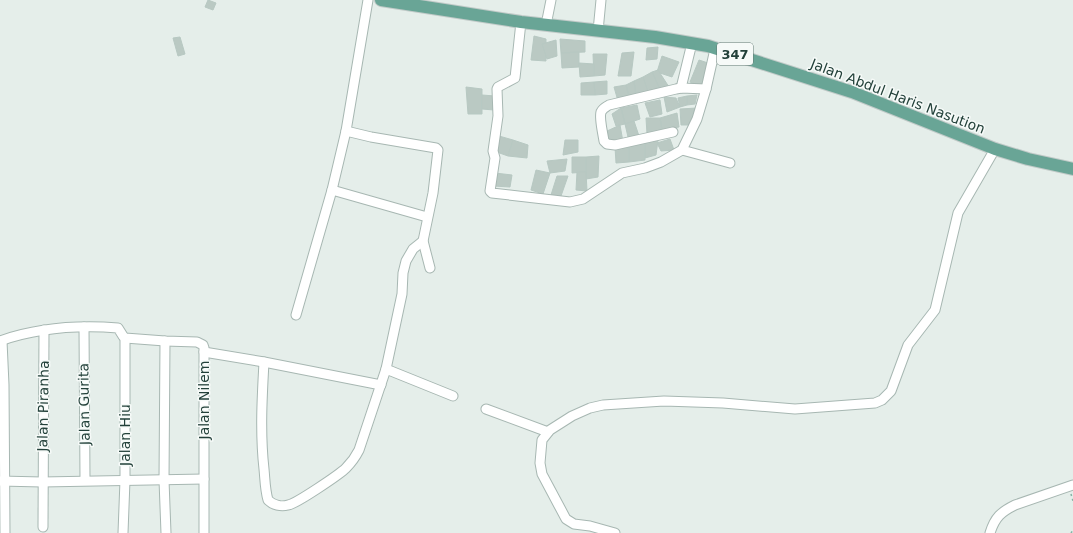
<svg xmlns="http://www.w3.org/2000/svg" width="1073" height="533" viewBox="0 0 1073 533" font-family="'DejaVu Sans',sans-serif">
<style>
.building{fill:#bac9c3;stroke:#b7c8c2}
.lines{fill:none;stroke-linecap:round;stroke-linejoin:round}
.minor-casing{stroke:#a7b7b2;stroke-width:11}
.primary-casing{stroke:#c1cac8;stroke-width:14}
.path{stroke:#85b3a5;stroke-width:1.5;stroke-dasharray:2 3;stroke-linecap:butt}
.minor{stroke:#fff;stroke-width:9}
.primary{stroke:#69a596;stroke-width:12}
.labels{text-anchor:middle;stroke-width:3;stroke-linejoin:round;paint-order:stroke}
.shield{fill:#f6faf8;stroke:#627873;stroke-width:1}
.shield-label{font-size:13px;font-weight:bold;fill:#23413a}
.street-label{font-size:14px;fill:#23413a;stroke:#f6faf8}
</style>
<rect width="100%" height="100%" fill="#e5eeea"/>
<g class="building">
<polygon points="208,0 216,3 213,10 205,7"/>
<polygon points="534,36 546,39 546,61 531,60"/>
<polygon points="180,37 185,54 178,56 173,38"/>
<polygon points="560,39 585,41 585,52 561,53"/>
<polygon points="556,40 557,56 547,59 542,44"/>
<polygon points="658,47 657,59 646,60 647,48"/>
<polygon points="579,52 579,67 562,68 561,53"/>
<polygon points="634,52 631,76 618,76 622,53"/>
<polygon points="593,54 607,54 605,75 594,76"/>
<polygon points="662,56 679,62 672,77 657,72"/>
<polygon points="699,60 708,63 703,87 690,82"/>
<polygon points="579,63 594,64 594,76 580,77"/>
<polygon points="658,70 669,87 659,90 652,72"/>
<polygon points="652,72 659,87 648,92 643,77"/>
<polygon points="643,77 648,92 636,96 634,81"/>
<polygon points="607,81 607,94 595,95 594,82"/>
<polygon points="634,81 636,96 629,97 626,85"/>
<polygon points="594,82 595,95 581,95 581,83"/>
<polygon points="626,85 629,97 618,101 614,87"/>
<polygon points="466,87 482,89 482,114 468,114"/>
<polygon points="482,95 495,96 494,110 482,109"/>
<polygon points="697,95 695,104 687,105 687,96"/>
<polygon points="687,96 687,105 680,107 678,98"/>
<polygon points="664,97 676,98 680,107 667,112"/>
<polygon points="660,100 662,114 650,117 645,103"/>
<polygon points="637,105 640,119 625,124 621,108"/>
<polygon points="621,108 625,124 616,126 612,114"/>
<polygon points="697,108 692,125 681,125 680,109"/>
<polygon points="677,113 679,127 662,130 660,118"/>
<polygon points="646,118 660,118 662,130 647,134"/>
<polygon points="634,121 639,136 628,137 625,124"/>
<polygon points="620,125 623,142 610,143 605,132"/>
<polygon points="499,136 513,140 508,156 494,151"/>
<polygon points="670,139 674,150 661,151 657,143"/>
<polygon points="513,140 528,145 527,158 508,156"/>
<polygon points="565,140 578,140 578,152 563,155"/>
<polygon points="658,140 656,155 645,158 645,143"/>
<polygon points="645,143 645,160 629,162 629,146"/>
<polygon points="629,144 629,162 616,163 615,147"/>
<polygon points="599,156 598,177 586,179 586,157"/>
<polygon points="572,157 586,157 586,172 572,173"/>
<polygon points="567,159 565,171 550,173 547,161"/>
<polygon points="536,170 550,173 543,194 531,190"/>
<polygon points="577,172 586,172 587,191 576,190"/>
<polygon points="495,173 512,175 510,187 493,186"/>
<polygon points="557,176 568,176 561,196 551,195"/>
</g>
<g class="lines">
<defs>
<g id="minor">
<polyline points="368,0 346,131 371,137 436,148 438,150 433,193 423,241 430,268"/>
<polyline points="521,22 515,78 498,87 497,89 498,116 493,151 495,158 490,191 492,193 570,202 583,199 622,173 645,168 661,162 682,150 697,119 706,89 715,49"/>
<polyline points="546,25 551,0"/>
<polyline points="598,31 601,0"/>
<polyline points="681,88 692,43"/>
<path d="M673,132L615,145L607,144L604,141C603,134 599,118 601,112C603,108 606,107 609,105L676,89L681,88L706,89"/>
<polyline points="682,150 730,163"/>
<polyline points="332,190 427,217"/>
<polyline points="296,315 332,190 346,131"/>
<polyline points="84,327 85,480"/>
<path d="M0,341C37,328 79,325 118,328L123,336L125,338L165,341L197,342L203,345L204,348V533"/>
<polyline points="2,341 4,385 5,533"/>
<polyline points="165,341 164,480 166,533"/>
<polyline points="204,352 264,362 381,385"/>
<path d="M264,362C262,398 260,433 264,469C265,479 265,490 268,500C273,505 281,507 288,505C296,504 340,474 346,468C352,462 356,456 359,450L386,369L453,396"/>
<polyline points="386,369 402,294 403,273 406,261 413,249 423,241"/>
<polyline points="486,409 548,432"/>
<polyline points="0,481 42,482 204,479"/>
<polyline points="43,527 44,330"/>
<polyline points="123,533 125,480 125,338"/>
<polyline points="615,533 590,526 574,524 566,519 542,474 540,463 542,440 550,430 572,416 590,408 603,405 664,401 723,403 795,409 875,403 882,400 891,391 908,345 935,310 958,213 995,149"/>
<path d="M990,533C995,517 1001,512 1015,505L1073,485"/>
</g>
<polyline id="primary" points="381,0 521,22 655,37 708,46 852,92 995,149 1028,159 1073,169"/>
</defs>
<use href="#minor" class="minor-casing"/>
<use href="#primary" class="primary-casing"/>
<g class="path">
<polyline points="1071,494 1073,501"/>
<polyline points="1071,533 1073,530"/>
</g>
<use href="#minor" class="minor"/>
<use href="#primary" class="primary"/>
</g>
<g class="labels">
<rect class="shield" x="717" y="43" width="36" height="22" rx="3"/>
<g class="shield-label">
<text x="735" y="59">347</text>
</g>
<g class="street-label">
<text transform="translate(898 96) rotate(21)" y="5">Jalan Abdul Haris Nasution</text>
<text transform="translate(204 400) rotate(-90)" y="5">Jalan Nilem</text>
<text transform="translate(84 404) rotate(-91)" y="5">Jalan Gurita</text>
<text transform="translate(43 406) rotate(-89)" y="5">Jalan Piranha</text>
<text transform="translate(125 435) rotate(-90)" y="5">Jalan Hiu</text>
</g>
</g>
</svg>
